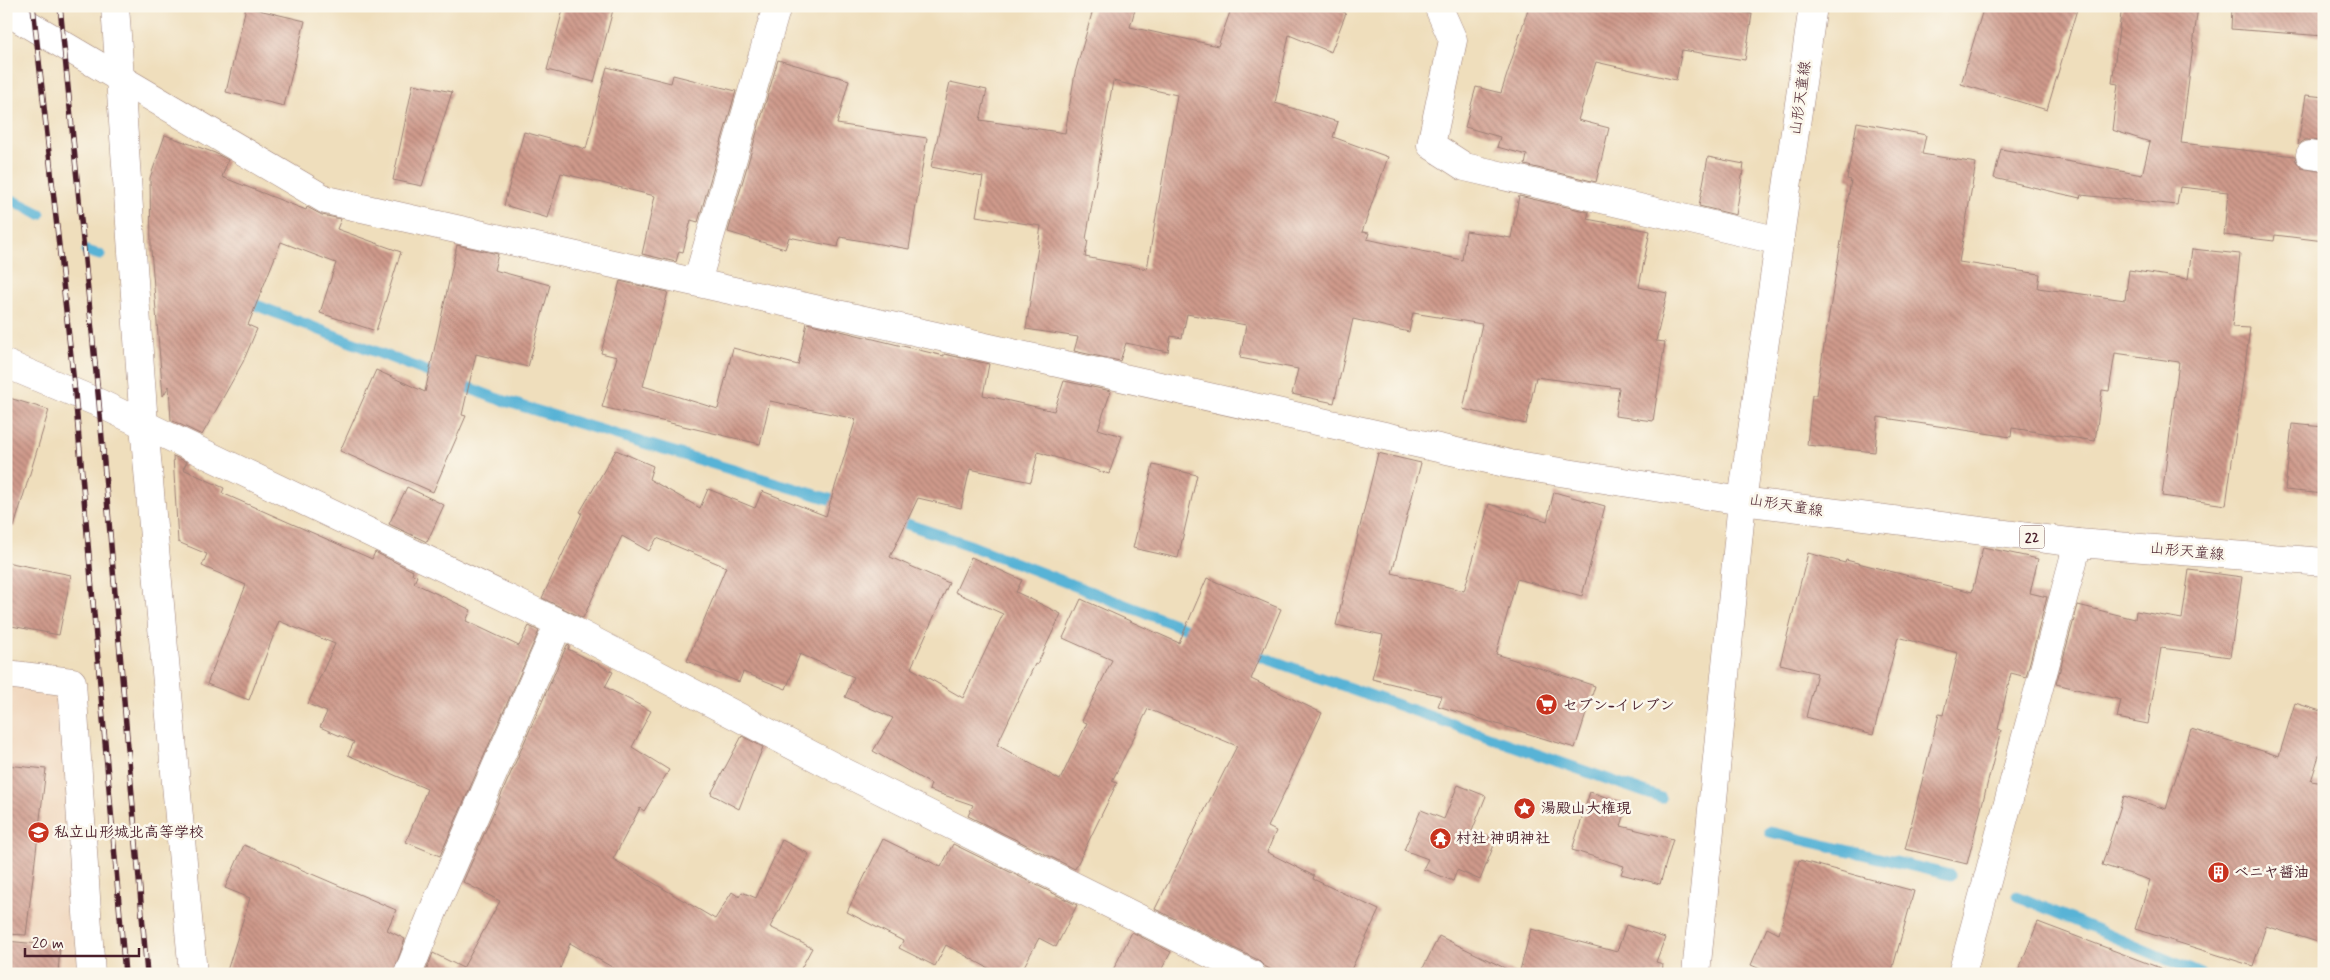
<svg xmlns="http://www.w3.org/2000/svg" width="2330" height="980" viewBox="0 0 2330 980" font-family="Mynerve,'Klee One',sans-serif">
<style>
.built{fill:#f0d6bc}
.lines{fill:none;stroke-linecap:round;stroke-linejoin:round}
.stream{stroke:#58b3d6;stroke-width:11}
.building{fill:url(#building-back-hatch);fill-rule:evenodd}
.minor-casing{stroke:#9c7e74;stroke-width:29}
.major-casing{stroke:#9c7e74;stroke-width:29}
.minor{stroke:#fff;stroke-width:28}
.major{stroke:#fff;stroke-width:28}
.rail-casing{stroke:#4a1f2b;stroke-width:5.5}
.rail{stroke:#fbf7ec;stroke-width:4;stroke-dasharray:11;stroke-linecap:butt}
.labels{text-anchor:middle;stroke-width:5;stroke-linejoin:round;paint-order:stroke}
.shield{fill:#fbf7ec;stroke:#7f6065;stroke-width:1}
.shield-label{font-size:14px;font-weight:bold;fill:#4a1f2b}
.street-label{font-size:15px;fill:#4a1f2b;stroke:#fbf7ec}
.poi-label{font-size:15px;font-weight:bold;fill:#4a1f2b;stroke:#fbf7ec;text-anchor:start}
</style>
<defs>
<pattern id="building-back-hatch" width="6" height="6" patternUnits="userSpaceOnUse" patternTransform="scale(1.25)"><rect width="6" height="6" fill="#cf9a8b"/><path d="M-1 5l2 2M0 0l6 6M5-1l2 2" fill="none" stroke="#aa7d72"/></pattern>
</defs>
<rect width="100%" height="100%" fill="#fbf7ec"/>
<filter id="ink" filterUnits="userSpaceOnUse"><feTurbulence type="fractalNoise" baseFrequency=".02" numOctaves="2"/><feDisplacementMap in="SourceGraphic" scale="10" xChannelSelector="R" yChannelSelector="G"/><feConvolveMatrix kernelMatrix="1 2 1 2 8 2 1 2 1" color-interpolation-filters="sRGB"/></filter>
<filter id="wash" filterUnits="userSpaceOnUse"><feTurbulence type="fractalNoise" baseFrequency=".0096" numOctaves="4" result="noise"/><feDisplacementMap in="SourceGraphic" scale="20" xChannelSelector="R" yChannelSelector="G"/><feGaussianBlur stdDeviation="1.12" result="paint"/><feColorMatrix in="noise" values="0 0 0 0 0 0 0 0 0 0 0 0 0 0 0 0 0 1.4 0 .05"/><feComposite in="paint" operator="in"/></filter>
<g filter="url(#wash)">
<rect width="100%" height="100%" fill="#efdebc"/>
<polygon class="built" points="6,684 60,691 78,974 6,974"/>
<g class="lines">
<g class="stream">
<polyline points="6,197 40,214"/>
<polyline points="87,251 100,255"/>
<polyline points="243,300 495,398 846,504"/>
<polyline points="892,519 969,545 1200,634"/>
<polyline points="1248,652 1661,798"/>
<polyline points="1770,832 1950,875"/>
<polyline points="2017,896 2201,974"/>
</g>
</g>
<g id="blocks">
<g class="building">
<polygon points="564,6 614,6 594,82 547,70"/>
<path d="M1094,6H1136L1130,27L1218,46L1230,12L1220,8L1221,6H1328L1346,13L1331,52L1289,35L1275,103L1338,122L1333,137L1388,157L1362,232L1369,233L1367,239L1462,260L1466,231L1511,238L1519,196L1589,212L1587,219L1650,231L1639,287L1667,293L1656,341L1665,342L1653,421L1615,416L1619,388L1536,377L1526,424L1463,409L1482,324L1413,313L1409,332L1353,319L1334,403L1292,394L1298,369L1240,358L1246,325L1187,314L1182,338L1171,336L1168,352L1126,343L1120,361L1074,351L1078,337L1026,329L1041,226L976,216L983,177L931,167L950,82L987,90L980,120L1065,133L1075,73ZM1113,81L1177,95L1147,269L1085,257L1088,240L1086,239Z"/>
<polygon points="1529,6 1704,6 1752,14 1745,60 1682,50 1676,80 1596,62 1578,120 1609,128 1596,182 1525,165 1527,155 1497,147 1500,137 1465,127 1476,87 1501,93"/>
<polygon points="1984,6 2078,6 2047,110 1961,84"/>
<polygon points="2122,6 2198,6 2181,143 2295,156 2296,161 2301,168 2324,172 2324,241 2275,235 2274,241 2224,235 2228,192 2180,187 2177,205 2081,195 2080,198 1994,178 2001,149 2142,175 2150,142 2112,130 2118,84 2112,83"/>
<polygon points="2232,6 2324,6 2324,36 2231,29"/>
<polygon points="246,7 305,21 284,106 226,92"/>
<polygon points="778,60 849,80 837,124 927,138 909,249 840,237 838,247 789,237 785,249 728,232"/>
<polygon points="607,67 671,83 673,75 736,91 698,222 691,220 683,252 679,251 676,262 642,254 655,196 561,173 548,218 504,205 524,132 586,149"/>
<polygon points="413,84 452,92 422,186 393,180"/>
<polygon points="2306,95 2324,97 2324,141 2305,140 2298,145"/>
<polygon points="1857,122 1926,135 1922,154 1976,163 1959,262 2040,274 2038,288 2125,300 2129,270 2188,279 2192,249 2240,254 2232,327 2250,328 2226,505 2162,496 2179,362 2115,353 2109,391 2102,390 2095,441 2012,428 2011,437 1878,417 1875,452 1807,445 1812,395 1816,395 1851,180 1847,179"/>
<polygon points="165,135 215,153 228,160 222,177 306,210 307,207 322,215 341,219 337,229 401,252 376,331 320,313 336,263 281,242 248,325 257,329 243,362 202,435 171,420 169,386 163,396 151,250 150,178"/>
<polygon points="1708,157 1744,164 1736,215 1699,206"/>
<polygon points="457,245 498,254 494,270 550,285 528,367 476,354 462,415 466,416 433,492 340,451 376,370 425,392"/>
<polygon points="620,281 668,292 643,386 718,409 733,348 798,365 807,323 944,356 944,354 989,364 983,395 1054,411 1064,381 1111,391 1098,429 1122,436 1109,474 1038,452 1031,482 970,469 961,508 918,498 890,557 949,583 911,668 963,698 1003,614 955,592 971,557 1022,580 1016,592 1061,614 1037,665 1035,664 997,745 1060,780 1087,723 1082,721 1112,660 1063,638 1081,599 1179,643 1207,578 1281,609 1251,679 1322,713 1268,827 1276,831 1267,852 1314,876 1313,879 1379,910 1349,974 1280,974 1264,966 1258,960 1155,909 1237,746 1148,709 1112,781 1117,783 1075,869 968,816 973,805 929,790 931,784 873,751 893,718 845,697 854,677 800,654 786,689 743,672 739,682 687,661 726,567 657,538 649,551 622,536 583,618 542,598 582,513 580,512 616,450 653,466 649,479 700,508 708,489 755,508 762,491 826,516 856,419 770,401 760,444 602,407 617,357 601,353"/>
<polygon points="6,397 49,410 14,527 6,526"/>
<polygon points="2292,424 2324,427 2324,494 2285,490"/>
<polygon points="1378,453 1421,463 1392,573 1464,591 1489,504 1547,521 1554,492 1605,506 1582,596 1517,579 1496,654 1595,686 1575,748 1438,706 1442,696 1372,679 1383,635 1336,625"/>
<polygon points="173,456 187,462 183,469 224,488 222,493 372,559 375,552 413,571 412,574 417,576 414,583 471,610 466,621 519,646 529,626 539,631 440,856 406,842 427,789 348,755 354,742 320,727 327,712 308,704 335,644 279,621 249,700 207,684 246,585 202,566 207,554 178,542"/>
<polygon points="1153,465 1197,475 1178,558 1133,548"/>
<polygon points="407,487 444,505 427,542 389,524"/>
<polygon points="1983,547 2038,559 2030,593 2047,597 2026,677 2011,673 1998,729 2001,730 1967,864 1905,849 1939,714 1943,715 1958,653 1898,637 1873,735 1806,717 1817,673 1780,664 1808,553 1845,563 1846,560 1972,592"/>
<polygon points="6,562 71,575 59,635 6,625"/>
<polygon points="2189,570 2242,577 2230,657 2161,648 2148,724 2117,718 2121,700 2056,684 2078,605 2135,619 2136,611 2182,619"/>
<polygon points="567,645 570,646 568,649 613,672 605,687 651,711 632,747 669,770 644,811 640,808 613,859 715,919 732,892 739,897 742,892 756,898 782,840 809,854 770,927 812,948 798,974 624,974 570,943 558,974 425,974 433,953 463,968 500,901 463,882"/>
<polygon points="2295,703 2324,712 2324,740 2311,781 2324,783 2324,944 2266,926 2253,966 2135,929 2150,880 2102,865 2124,796 2166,809 2191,729 2279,756"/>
<polygon points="742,736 763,747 739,809 711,794"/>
<polygon points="6,765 46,769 26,935 6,934"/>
<polygon points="1458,785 1486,796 1472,831 1496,840 1480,880 1457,870 1453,881 1423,869 1428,859 1404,850 1421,810 1444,819"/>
<polygon points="1590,792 1628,804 1621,826 1673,839 1660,884 1621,874 1624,866 1572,850"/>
<polygon points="883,839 941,867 953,844 1077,905 1056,947 1039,938 1020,974 999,974 946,945 935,966 899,948 903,941 847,912"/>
<polygon points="244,845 396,910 387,930 405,939 393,974 226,974 250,898 225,888"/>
<polygon points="1799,860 1914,891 1891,974 1772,974 1751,965 1767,928 1779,934"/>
<polygon points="2038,922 2168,971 2167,974 2017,974"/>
<polygon points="1626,925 1665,938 1656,962 1663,964 1662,974 1519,974 1531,929 1617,952"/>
<polygon points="1132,932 1171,952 1159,974 1111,974"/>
<polygon points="1439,936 1517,974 1420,974"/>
<polygon points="6,941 60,946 58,974 6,974"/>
</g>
</g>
</g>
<g filter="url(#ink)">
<use href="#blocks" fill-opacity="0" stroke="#9c7e74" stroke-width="1"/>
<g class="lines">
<defs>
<g id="minor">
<polyline points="115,6 144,425 193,974"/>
<polyline points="1438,6 1453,40 1431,145 1465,167 1780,241"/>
<polyline points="6,11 326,200 1510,464 1742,501 1696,974"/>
<polyline points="2310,155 2324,157"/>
<polyline points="697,282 777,6"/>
<polyline points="6,364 99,403 559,623 838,769 1251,974"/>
<polyline points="6,674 72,682 91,974"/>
<polyline points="408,974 436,904 559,623"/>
<polyline points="1962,974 2078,543"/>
</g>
<polyline id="major" points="1813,6 1742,501 2078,543 2324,562"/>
</defs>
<use href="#minor" class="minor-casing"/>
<use href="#major" class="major-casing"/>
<use href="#minor" class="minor"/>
<use href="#major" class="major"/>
<defs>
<g id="rail">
<polyline points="33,6 75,393 125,974"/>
<polyline points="60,6 99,403 147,974"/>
</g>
</defs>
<use href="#rail" class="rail-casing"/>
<use href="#rail" class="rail"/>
</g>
</g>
<defs>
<symbol id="supermarket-disc" viewBox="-11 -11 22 22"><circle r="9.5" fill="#c8321e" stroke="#fbf7ec"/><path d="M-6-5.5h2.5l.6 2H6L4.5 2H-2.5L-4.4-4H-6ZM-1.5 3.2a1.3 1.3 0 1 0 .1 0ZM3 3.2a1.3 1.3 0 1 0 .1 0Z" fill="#fff"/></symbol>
<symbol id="sight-disc" viewBox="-11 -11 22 22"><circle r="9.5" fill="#c8321e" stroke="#fbf7ec"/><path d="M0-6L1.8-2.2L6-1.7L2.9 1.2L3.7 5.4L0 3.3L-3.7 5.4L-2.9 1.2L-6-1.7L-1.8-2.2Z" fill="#fff"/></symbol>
<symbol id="school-disc" viewBox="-11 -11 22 22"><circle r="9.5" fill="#c8321e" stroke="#fbf7ec"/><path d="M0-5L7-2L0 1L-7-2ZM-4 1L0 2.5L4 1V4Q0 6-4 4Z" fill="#fff"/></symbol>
<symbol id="temple-disc" viewBox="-11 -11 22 22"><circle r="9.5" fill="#c8321e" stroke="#fbf7ec"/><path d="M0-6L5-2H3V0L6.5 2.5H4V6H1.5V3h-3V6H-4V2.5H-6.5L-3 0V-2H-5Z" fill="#fff"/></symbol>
<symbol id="building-disc" viewBox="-11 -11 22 22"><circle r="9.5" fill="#c8321e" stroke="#fbf7ec"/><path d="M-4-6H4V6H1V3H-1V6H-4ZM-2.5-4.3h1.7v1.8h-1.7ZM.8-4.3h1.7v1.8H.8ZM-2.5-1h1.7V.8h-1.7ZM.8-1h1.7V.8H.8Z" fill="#fff"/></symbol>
</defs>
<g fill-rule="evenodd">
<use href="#supermarket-disc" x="1534" y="692" width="25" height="25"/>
<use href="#sight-disc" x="1512" y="796" width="25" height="25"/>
<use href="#school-disc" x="26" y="820" width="25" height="25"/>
<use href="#temple-disc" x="1428" y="826" width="25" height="25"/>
<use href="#building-disc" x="2206" y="860" width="25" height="25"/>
</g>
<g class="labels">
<rect class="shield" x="2019.5" y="525.5" width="25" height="23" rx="4"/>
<g class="shield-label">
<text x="2032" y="542">22</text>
</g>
<g class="street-label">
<text transform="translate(1800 98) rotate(-82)" y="5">山形天童線</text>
<text transform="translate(1786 505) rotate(9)" y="5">山形天童線</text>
<text transform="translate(2187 551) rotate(5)" y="5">山形天童線</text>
</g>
<g class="poi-label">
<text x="1563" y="710">セブン-イレブン</text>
<text x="1541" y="813">湯殿山大権現</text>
<text x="54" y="837">私立山形城北高等学校</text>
<text x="1456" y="843">村社 神明神社</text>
<text x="2234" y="877">ベニヤ醤油</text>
</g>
</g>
<rect width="2330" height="980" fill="none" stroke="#fbf7ec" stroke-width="25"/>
<path d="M25 948v8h114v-8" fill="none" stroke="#4a1f2b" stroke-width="2.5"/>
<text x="32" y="948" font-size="15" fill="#4a1f2b" stroke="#fbf7ec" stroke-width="4" paint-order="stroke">20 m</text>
</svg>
